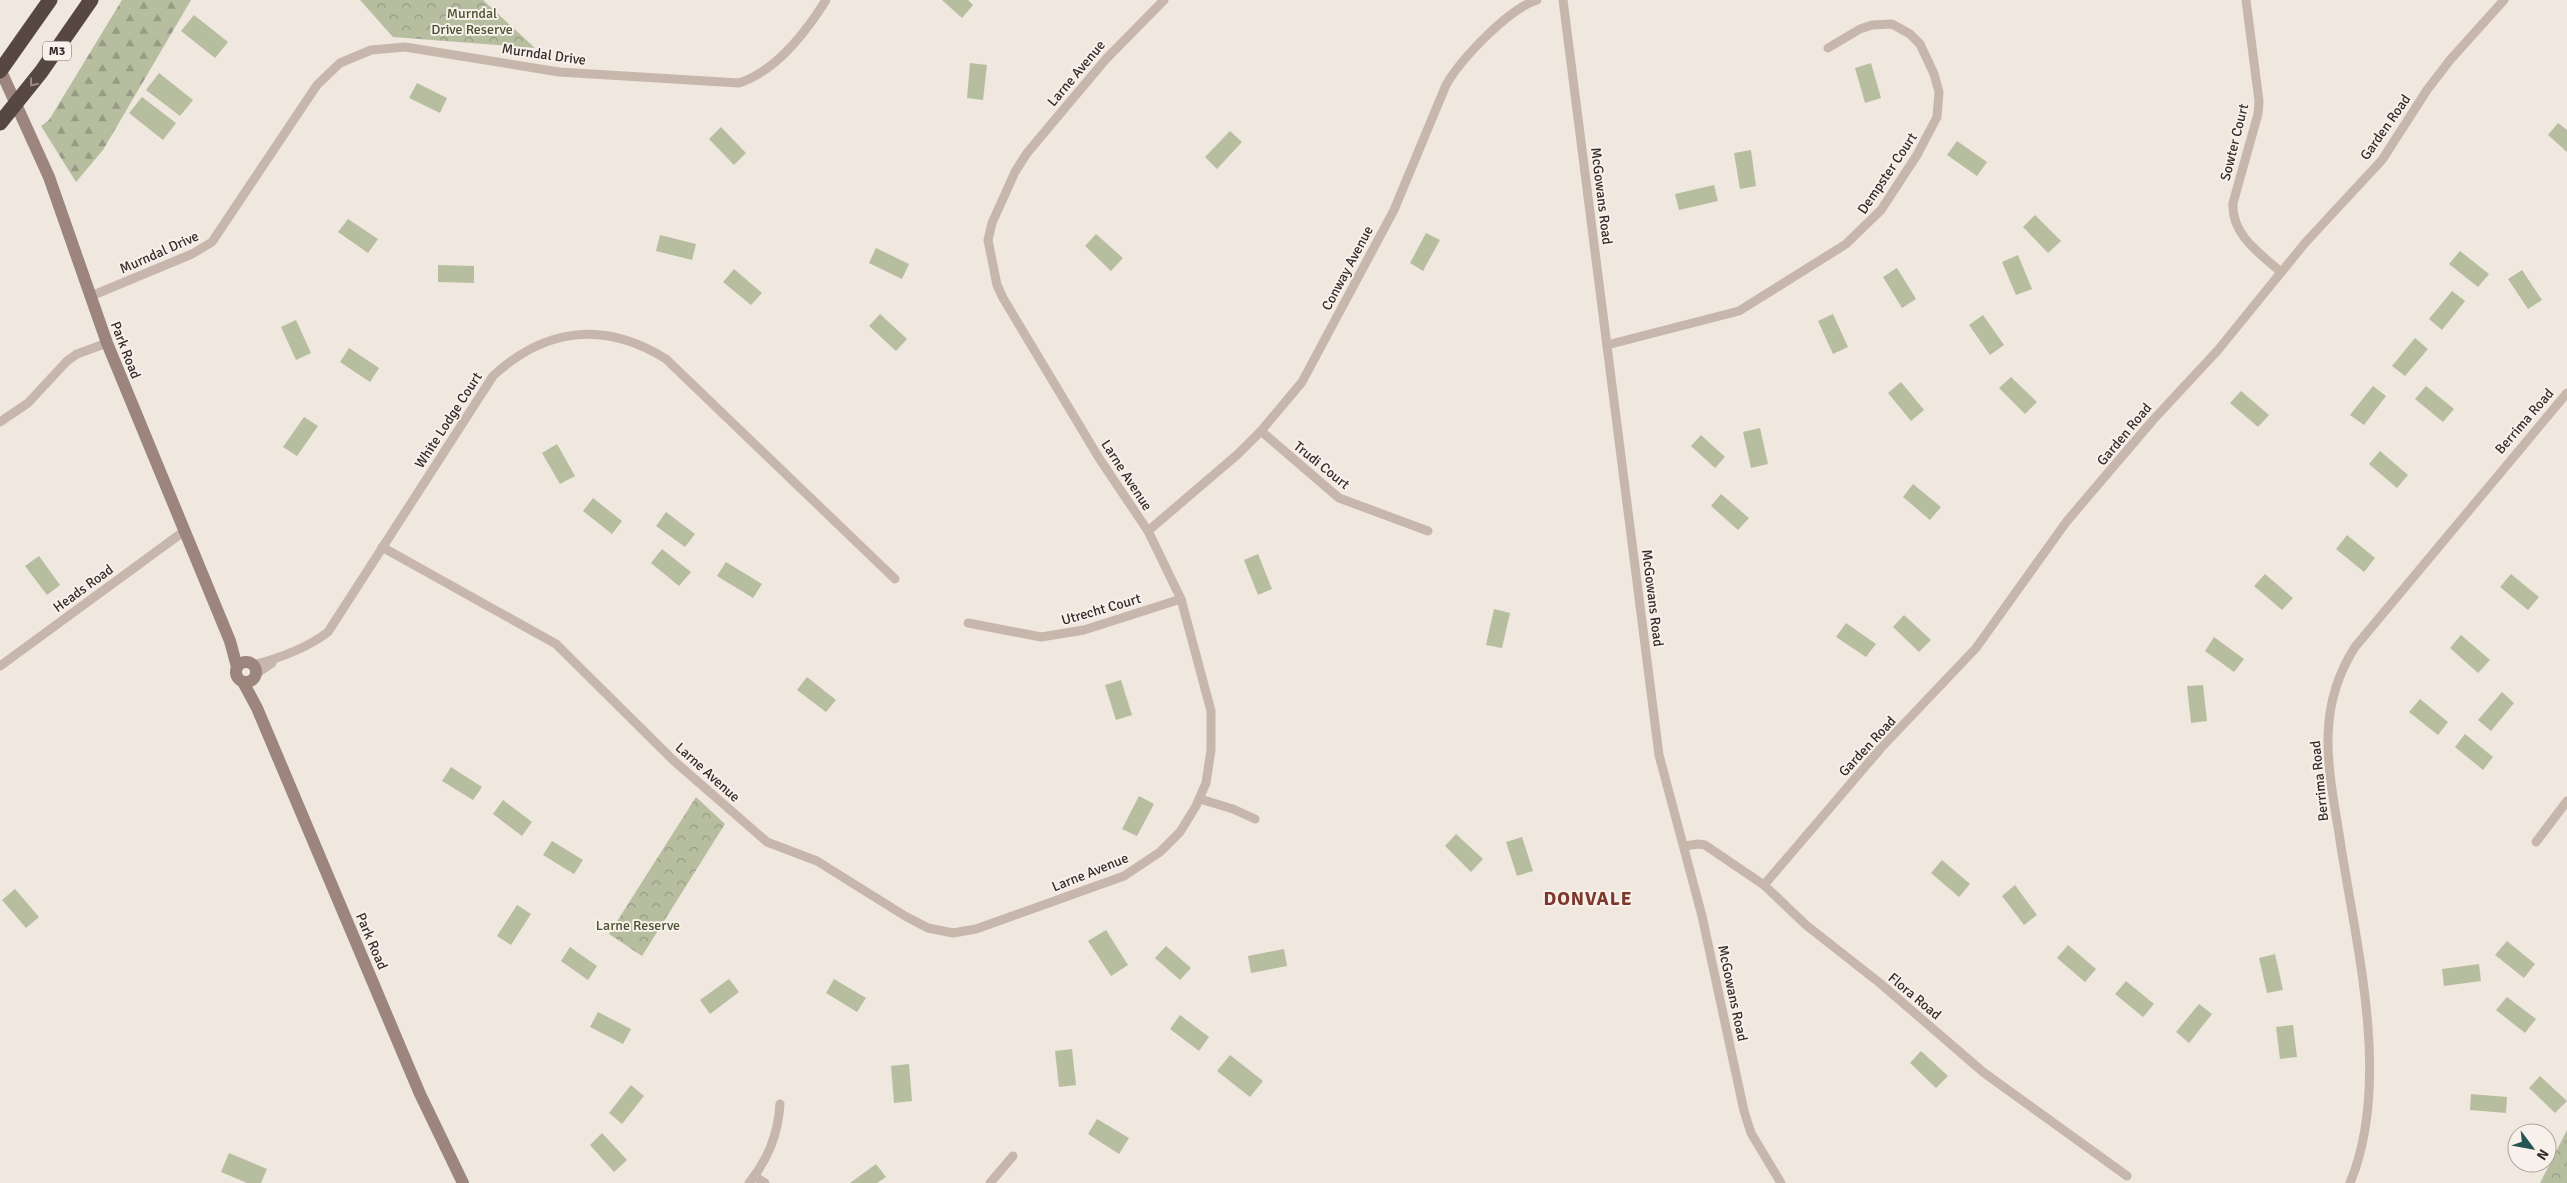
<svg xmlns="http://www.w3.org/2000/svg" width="2567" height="1183" viewBox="0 0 2567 1183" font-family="Signika,sans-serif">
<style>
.green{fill:#b7bea0}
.forest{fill:url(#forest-firs)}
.park{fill:url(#park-crowns)}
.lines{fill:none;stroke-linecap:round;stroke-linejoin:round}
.street{stroke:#c7b6ac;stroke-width:9}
.secondary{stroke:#9b857d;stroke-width:12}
.highway{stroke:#564742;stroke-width:15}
.oneway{stroke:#978b86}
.labels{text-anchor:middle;stroke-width:4;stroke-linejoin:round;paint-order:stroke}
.shield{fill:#f8f1eb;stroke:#706864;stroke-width:1}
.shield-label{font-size:12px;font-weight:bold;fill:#362d2a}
.park-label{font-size:14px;fill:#495230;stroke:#f8f1eb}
.street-label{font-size:14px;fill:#362d2a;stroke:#f8f1eb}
.district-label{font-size:19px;font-weight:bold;letter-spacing:1px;fill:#7d372b;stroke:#f8f1eb}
</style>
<defs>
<pattern id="forest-firs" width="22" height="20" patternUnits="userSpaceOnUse" patternTransform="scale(1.25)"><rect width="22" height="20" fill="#b7bea0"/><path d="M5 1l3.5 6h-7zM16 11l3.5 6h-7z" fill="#969b83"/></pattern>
<pattern id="park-crowns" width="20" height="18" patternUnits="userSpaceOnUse" patternTransform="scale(1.25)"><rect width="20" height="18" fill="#b7bea0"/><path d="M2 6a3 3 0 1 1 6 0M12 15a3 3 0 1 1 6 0" fill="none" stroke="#969b83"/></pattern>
</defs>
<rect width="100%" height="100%" fill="#f0e7df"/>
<g class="green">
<polygon points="942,0 968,0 973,5 962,18"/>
<polygon points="194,15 228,42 215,58 181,31"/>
<polygon points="970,63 987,65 983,100 967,98"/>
<polygon points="1871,63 1881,98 1865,103 1855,68"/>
<polygon points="159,73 193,100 180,116 146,90"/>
<polygon points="417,83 447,98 440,113 409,98"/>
<polygon points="142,97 176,123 163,140 129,113"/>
<polygon points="2558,123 2567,130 2567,152 2548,135"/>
<polygon points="721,127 746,153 734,165 709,139"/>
<polygon points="1230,131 1242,142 1217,169 1205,157"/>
<polygon points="1957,141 1987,162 1977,176 1947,155"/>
<polygon points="1751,150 1756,186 1740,189 1734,153"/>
<polygon points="1714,185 1718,201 1679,210 1675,194"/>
<polygon points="2035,215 2061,241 2048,253 2023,227"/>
<polygon points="348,219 378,239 368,253 338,232"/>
<polygon points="1426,233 1440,240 1423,271 1410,263"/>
<polygon points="1096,234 1123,258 1111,271 1085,246"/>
<polygon points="660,235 696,244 692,260 656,251"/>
<polygon points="876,248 909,264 902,279 869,263"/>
<polygon points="2460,251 2489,274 2478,287 2449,264"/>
<polygon points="2018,255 2032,289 2016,295 2002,262"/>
<polygon points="438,265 474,266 474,283 438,282"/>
<polygon points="1897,268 1916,299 1902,308 1883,277"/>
<polygon points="734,269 762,293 751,305 723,282"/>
<polygon points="2522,270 2542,300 2528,309 2508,279"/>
<polygon points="2452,291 2465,301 2442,330 2429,319"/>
<polygon points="880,314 907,339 896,351 869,326"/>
<polygon points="1833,314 1848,347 1833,354 1818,321"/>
<polygon points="1983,315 2004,345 1990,355 1969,325"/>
<polygon points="296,320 311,353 296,360 281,327"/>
<polygon points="2415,338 2428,349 2405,376 2392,366"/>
<polygon points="349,348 379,368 370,382 340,362"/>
<polygon points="2011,377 2037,402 2025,414 1999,388"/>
<polygon points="1901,382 1924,410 1911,421 1888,393"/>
<polygon points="2373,386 2386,396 2364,425 2350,415"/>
<polygon points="2426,386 2454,409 2443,422 2415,399"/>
<polygon points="2241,391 2269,415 2258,427 2230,403"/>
<polygon points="304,417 318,426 297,456 283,447"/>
<polygon points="1760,428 1768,464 1751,468 1743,432"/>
<polygon points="1701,435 1725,457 1715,468 1691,446"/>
<polygon points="557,444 575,476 560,484 542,453"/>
<polygon points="2380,451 2408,475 2397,488 2369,464"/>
<polygon points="1913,484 1941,507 1930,520 1903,497"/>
<polygon points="1721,494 1749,518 1738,530 1711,506"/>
<polygon points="593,498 622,521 612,534 583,511"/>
<polygon points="666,512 695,534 685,547 656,526"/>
<polygon points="2347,535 2375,558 2364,572 2336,549"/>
<polygon points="662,549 691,572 679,586 651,563"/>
<polygon points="1258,554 1272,589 1258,595 1244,560"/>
<polygon points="39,556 60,585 47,595 25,566"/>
<polygon points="726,562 762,584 753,598 717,576"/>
<polygon points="2265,574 2293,598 2282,610 2254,586"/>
<polygon points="2511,574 2539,597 2528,610 2500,587"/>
<polygon points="1494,609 1510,613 1502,648 1486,645"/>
<polygon points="1904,615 1931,640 1919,652 1893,627"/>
<polygon points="1846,623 1876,644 1866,657 1836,637"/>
<polygon points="2461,635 2490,660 2478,673 2450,648"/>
<polygon points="2214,637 2244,659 2234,672 2205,651"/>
<polygon points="807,677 836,700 826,712 797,690"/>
<polygon points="1121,680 1132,715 1116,720 1105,685"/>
<polygon points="2203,685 2207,721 2191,723 2187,686"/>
<polygon points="2502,692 2514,703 2491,731 2478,720"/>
<polygon points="2420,699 2448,722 2438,735 2409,712"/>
<polygon points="2465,734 2493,757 2483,770 2455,747"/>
<polygon points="451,767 482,787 473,800 442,781"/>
<polygon points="1139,796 1154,804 1137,836 1122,829"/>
<polygon points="503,800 532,822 522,836 493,814"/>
<polygon points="1456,834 1483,859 1471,872 1445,846"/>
<polygon points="1522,837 1533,871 1517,876 1506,842"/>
<polygon points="552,841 583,860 574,874 543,855"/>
<polygon points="1942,860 1970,884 1959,897 1931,873"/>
<polygon points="2015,885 2037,915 2024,925 2002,896"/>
<polygon points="15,889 39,917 26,928 2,900"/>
<polygon points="517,905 531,914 511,945 497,936"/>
<polygon points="1106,930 1128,965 1111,976 1088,941"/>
<polygon points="2507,941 2535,964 2524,978 2495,955"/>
<polygon points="2068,945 2096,969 2085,982 2057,958"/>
<polygon points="1166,946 1191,968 1180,980 1155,958"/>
<polygon points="570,947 597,966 588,980 561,961"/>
<polygon points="1284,949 1287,966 1251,973 1248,956"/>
<polygon points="2275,954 2283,990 2267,993 2259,958"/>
<polygon points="2479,964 2481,981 2444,986 2442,969"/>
<polygon points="729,979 739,992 710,1014 700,1000"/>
<polygon points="834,979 866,998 857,1012 826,993"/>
<polygon points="2126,981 2154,1004 2143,1017 2115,994"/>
<polygon points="2507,997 2536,1019 2525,1033 2496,1010"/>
<polygon points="2199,1004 2212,1014 2189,1043 2176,1032"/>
<polygon points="598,1012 631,1029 623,1044 590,1027"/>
<polygon points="1180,1015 1209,1037 1199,1051 1170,1029"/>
<polygon points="2293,1025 2297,1057 2280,1059 2276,1027"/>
<polygon points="1072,1049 1076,1085 1059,1087 1055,1051"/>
<polygon points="1921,1051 1948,1076 1936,1088 1910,1063"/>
<polygon points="1230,1055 1263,1081 1250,1097 1217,1071"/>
<polygon points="909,1064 912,1101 894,1103 891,1066"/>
<polygon points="2540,1076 2567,1101 2555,1113 2529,1088"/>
<polygon points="631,1085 644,1096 622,1124 609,1113"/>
<polygon points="2471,1094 2507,1097 2506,1113 2470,1110"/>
<polygon points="1097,1119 1129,1138 1119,1154 1088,1134"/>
<polygon points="602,1133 627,1160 614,1172 590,1145"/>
<polygon points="229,1153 267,1169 261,1183 247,1183 221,1172"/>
<polygon points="876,1164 886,1177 877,1183 850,1183"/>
</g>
<polygon class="forest" points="122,0 191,0 103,150 76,182 41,126 49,120"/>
<g class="park">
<polygon points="360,0 483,0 535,48 393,37"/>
<polygon points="696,797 725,824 642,956 609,934"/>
<polygon points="2567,1130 2567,1183 2540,1183"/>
</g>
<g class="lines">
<g class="street">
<polyline points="1563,0 1659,755 1702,916 1744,1111 1751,1133 1781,1183"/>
<path d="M2246,0L2259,101L2258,114L2233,203C2231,234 2259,253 2281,272"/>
<path d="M91,296L192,254L212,242L317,85L340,63L371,50L405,47L559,72L739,83C776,71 806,32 826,0"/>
<polyline points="1607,345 1739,311 1846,244 1881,210 1917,155 1937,117 1939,92 1934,74 1920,44 1910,34 1892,24 1872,25 1860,29 1828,48"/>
<polyline points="0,422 28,403 67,361 77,354 107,343"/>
<polyline points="1261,431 1339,498 1428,531"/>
<path d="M1148,531L1238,454L1261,431L1302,382L1394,210L1446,85C1461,59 1508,9 1537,0"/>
<polyline points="382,547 556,644 673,760 767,842 817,861 905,916 928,928 953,933 976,929 1124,876 1160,852 1180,832 1196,806 1206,783 1211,750 1211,711 1181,599 1148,531 1099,458 1003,298 997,285 988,240 992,223 1015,172 1027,153 1106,59 1164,0"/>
<polyline points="968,623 1041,637 1084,630 1181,599"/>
<path d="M253,665C280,658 306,649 328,632L493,376C546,327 605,321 666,359L895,579"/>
<polyline points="0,666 183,532"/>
<polyline points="256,674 272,663"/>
<polyline points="1200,799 1233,809 1255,819"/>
<polyline points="2536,842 2567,801"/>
<polyline points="1685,846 1698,844 1705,845 1764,885 1806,925 1881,984 1983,1072 2127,1176"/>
<polyline points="1764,885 1881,748 1976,648 2067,521 2153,420 2218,350 2305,243 2382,160 2427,90 2450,60 2504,0"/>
<polyline points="754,1176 765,1183"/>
<path d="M749,1183C768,1159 778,1135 780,1104"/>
<polyline points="990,1183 1013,1156"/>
<path d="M2350,1183C2392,1082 2356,946 2340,840C2329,770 2314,711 2355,647L2567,393"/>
</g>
<g class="secondary">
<polyline points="0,69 49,177 107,343 230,641 237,667"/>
<circle cx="246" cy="672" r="10"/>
<polyline points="243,682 257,708 420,1094 463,1183"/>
</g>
<g class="highway">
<polyline points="0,71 50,0"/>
<polyline points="0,123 41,72 91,0"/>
</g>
</g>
<defs><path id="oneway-chevron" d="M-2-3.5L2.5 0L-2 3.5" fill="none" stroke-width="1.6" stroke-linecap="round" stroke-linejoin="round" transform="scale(1.25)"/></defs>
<use class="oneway" href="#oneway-chevron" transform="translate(33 83) rotate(128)"/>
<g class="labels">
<rect class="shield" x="43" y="41.5" width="28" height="19" rx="4"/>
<g class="shield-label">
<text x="57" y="55">M3</text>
</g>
<g class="park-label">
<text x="472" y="18">Murndal<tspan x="472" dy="16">Drive Reserve</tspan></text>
<text x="638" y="930">Larne Reserve</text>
</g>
<g class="street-label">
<text transform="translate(544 54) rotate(8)" y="5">Murndal Drive</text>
<text transform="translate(1076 73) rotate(-50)" y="5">Larne Avenue</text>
<text transform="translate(2385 127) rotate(-55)" y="5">Garden Road</text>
<text transform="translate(2234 142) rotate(-76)" y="5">Sowter Court</text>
<text transform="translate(1887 173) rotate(-56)" y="5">Dempster Court</text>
<text transform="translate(1602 196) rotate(83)" y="5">McGowans Road</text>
<text transform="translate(159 252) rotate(-24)" y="5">Murndal Drive</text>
<text transform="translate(1347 268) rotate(-62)" y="5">Conway Avenue</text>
<text transform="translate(126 350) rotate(69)" y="5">Park Road</text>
<text transform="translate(448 420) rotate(-57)" y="5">White Lodge Court</text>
<text transform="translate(2524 421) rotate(-49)" y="5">Berrima Road</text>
<text transform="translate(2124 434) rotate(-50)" y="5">Garden Road</text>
<text transform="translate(1322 465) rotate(39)" y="5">Trudi Court</text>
<text transform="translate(1127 475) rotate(57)" y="5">Larne Avenue</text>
<text transform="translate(83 588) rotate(-36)" y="5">Heads Road</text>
<text transform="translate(1653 598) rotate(83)" y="5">McGowans Road</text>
<text transform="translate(1101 609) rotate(-16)" y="5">Utrecht Court</text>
<text transform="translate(1867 746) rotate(-47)" y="5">Garden Road</text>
<text transform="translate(708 772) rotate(42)" y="5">Larne Avenue</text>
<text transform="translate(2319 781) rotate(-96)" y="5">Berrima Road</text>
<text transform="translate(1090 872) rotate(-22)" y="5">Larne Avenue</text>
<text transform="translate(372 941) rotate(67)" y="5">Park Road</text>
<text transform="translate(1733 993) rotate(78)" y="5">McGowans Road</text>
<text transform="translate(1915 996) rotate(40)" y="5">Flora Road</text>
</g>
<g class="district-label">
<text x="1588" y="905">DONVALE</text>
</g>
</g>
<g transform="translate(2532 1148) rotate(122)"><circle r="24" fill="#f8f1eb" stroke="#aaa39e"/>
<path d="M0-4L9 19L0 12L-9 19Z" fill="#245453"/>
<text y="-8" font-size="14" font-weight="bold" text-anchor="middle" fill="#362d2a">N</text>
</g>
</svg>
